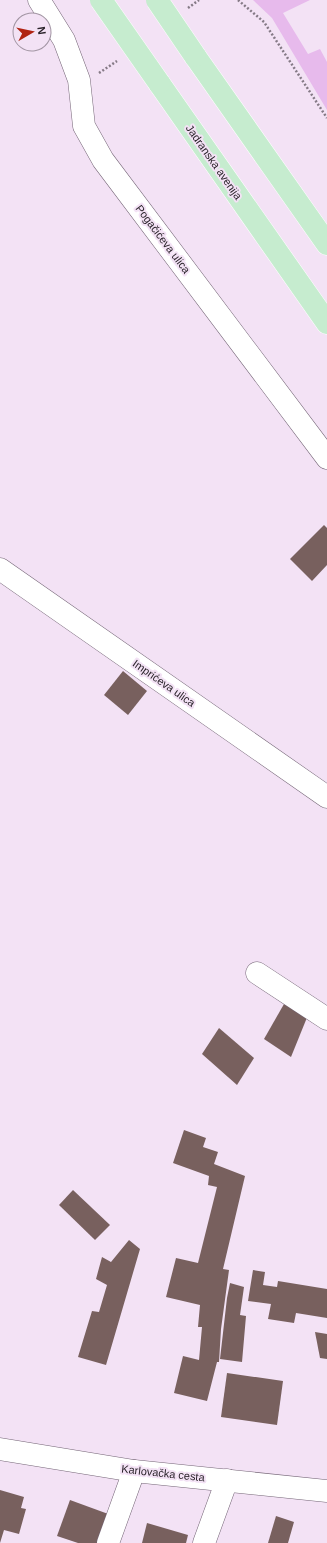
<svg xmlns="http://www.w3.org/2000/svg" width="327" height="1543" viewBox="0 0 327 1543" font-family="Arial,sans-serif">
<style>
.green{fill:#e7baec}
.building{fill:#78605e}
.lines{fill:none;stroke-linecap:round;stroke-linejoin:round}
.minor-casing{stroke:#746576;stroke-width:23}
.major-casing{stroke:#fff;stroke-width:23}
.path{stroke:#857a86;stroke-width:2.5;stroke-dasharray:2 2;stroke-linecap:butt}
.minor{stroke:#fff;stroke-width:22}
.major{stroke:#c6eccf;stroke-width:22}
.major-bridge-casing{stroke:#fff;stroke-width:23;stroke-linecap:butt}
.major-bridge{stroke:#c6eccf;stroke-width:22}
.labels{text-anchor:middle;stroke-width:4;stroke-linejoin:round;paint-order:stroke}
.street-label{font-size:11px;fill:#292229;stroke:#f3e2f5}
</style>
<rect width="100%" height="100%" fill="#f3e2f5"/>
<polygon class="green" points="253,0 310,0 283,13 308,54 320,49 327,62 327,110 272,18"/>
<g class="building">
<polygon points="324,525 327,528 327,565 312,581 290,559"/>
<polygon points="123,671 147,691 128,715 104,695"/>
<polygon points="284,1004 308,1015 291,1057 264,1039"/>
<polygon points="219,1028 254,1058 237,1085 202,1054"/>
<polygon points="184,1130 206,1138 203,1147 218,1152 214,1164 245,1176 223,1269 229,1270 221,1329 219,1362 217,1362 207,1401 174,1393 183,1356 199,1360 202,1327 198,1327 200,1305 166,1297 176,1258 198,1263 217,1187 208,1185 209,1176 173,1163"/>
<polygon points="73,1190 110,1225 95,1240 59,1205"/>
<polygon points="129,1240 140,1249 106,1365 78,1357 92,1311 99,1312 107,1285 96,1279 102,1257 111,1262"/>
<polygon points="253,1270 265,1272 263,1285 277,1287 278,1281 327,1289 327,1318 296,1313 294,1323 268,1319 271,1304 248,1301"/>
<polygon points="230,1283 244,1287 240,1315 246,1316 242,1362 220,1359 227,1298"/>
<polygon points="315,1332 327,1334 327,1359 320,1358"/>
<polygon points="227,1373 283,1381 277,1425 221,1417"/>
<polygon points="0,1490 24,1497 21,1508 26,1509 19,1534 4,1530 0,1543"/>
<polygon points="70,1500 111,1515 100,1543 78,1543 57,1536"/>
<polygon points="276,1516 294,1522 288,1543 268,1543"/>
<polygon points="147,1523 188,1535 186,1543 142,1543"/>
</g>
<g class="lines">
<defs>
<g id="minor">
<polyline points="39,0 64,40 79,80 84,126 103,160 327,458"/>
<polyline points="0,569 327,797"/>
<polyline points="257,973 327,1019"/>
<polyline points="0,1449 134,1471 327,1491"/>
<polyline points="108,1543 134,1471"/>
<polyline points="204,1543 227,1480"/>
</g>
<g id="major">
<polyline points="195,56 327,244"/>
<polyline points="159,83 327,323"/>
</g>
</defs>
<use href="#minor" class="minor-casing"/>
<use href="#major" class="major-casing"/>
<g class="path">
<polyline points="238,0 264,22 327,118"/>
<polyline points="188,8 199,0"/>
<polyline points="99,73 117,61"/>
</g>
<use href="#minor" class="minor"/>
<use href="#major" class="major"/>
<defs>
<g id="major-bridge">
<polyline points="101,0 159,83"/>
<polyline points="157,0 195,56"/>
</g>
</defs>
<use href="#major-bridge" class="major-bridge-casing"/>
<use href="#major-bridge" class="major-bridge"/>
</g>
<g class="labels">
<g class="street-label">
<text transform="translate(214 162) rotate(55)" y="4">Jadranska avenija</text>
<text transform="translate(163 239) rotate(53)" y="4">Pogačićeva ulica</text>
<text transform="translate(164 683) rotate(35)" y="4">Imprićeva ulica</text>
<text transform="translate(163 1473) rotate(6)" y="4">Karlovačka cesta</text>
</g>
</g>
<g transform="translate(32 32) rotate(81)"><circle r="19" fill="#f3e2f5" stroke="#a295a3"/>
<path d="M0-3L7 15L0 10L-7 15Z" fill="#b12313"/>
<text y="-6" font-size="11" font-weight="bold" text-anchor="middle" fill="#292229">N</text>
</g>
</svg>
